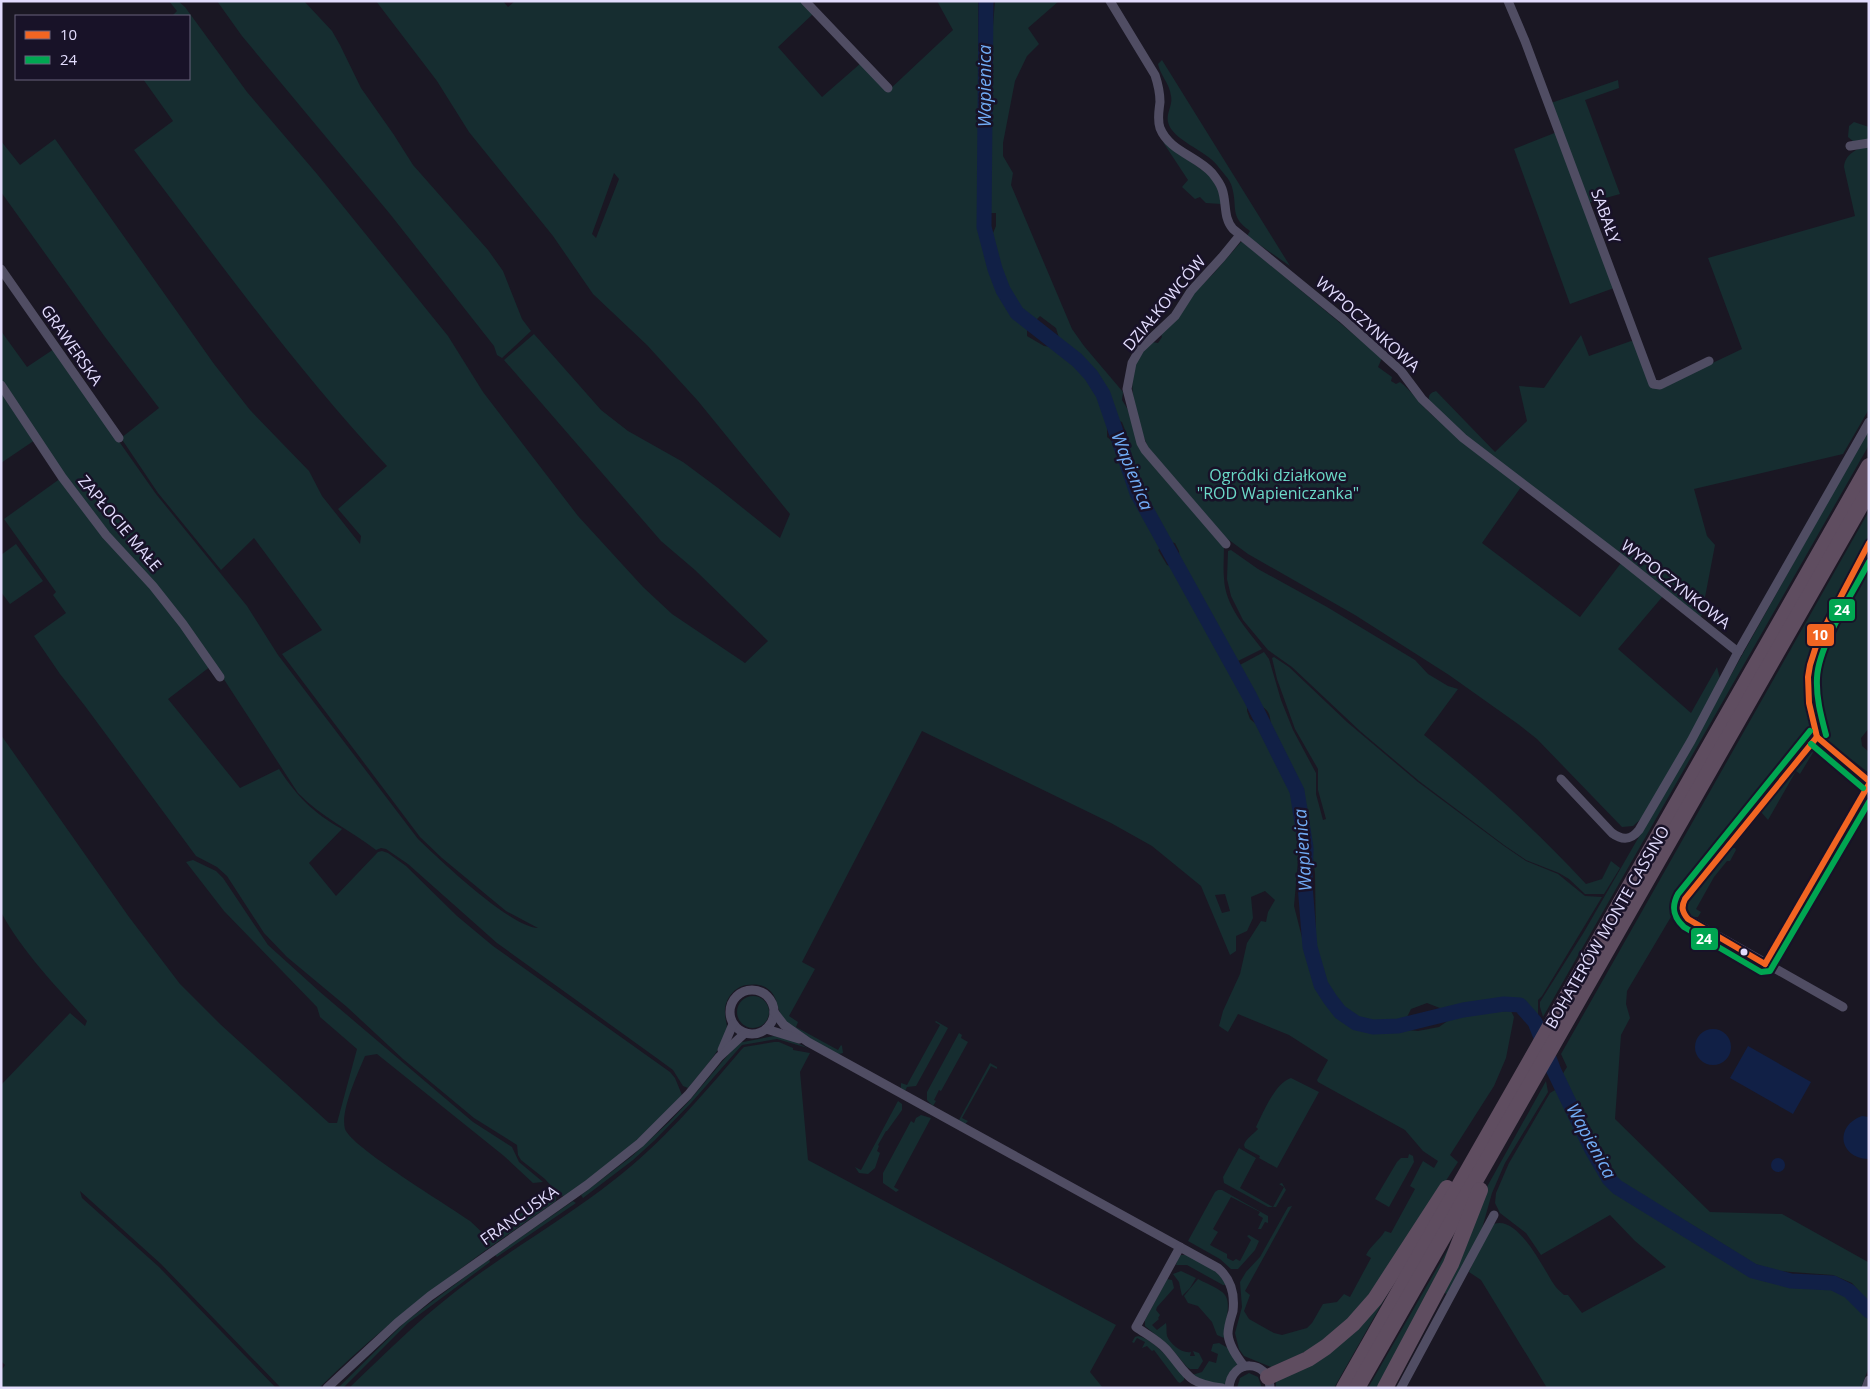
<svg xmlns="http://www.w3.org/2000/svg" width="1870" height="1389" viewBox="0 0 1870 1389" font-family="'Open Sans',sans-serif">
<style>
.green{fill:#162d30;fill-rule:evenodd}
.water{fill:#112046}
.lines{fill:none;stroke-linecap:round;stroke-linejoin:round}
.river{stroke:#112046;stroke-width:15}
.minor{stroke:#504d63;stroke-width:9}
.motorway{stroke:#5f4d60;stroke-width:16}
.bus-1-casing{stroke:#181228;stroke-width:10}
.bus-2-casing{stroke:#181228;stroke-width:10}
.bus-1{stroke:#f26522;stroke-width:6}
.bus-2{stroke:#00a651;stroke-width:6}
.bus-dot{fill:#e2dcfd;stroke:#181228;stroke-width:2}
.labels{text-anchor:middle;stroke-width:5;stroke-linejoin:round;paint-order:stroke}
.street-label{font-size:16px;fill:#e2dcfd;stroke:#181228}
.park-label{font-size:16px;fill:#6bd9c7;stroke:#181228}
.water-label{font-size:18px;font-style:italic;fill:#71acf6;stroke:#181228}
.line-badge{stroke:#181228;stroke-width:2}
.badge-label{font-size:14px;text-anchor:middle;font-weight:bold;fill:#fff}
</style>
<rect width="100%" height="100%" fill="#1a1723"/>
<g class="green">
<path d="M169,1H178L185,7L247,92L317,174L448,336L483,392L578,516L643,587L672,614L745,663L768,641L695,570L661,541L504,360L534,334L601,410L628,431L683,462L718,488L780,538L790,514L698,401L647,345L593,294L553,236L469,132L437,81L376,1H503L508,7L515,1H803L814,13L778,47L822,97L861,63L888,91L953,30L937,1H978V223L997,293L1014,316L1027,327V336L1044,346L1057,348L1084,373L1098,394L1109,422L1107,426V437L1115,443L1135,494L1162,547L1158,550L1167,565L1173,567L1247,701V711L1250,719L1262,729L1280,760L1290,786L1297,809L1300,837L1294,906L1309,965L1317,986L1334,1012L1346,1021L1360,1028L1379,1033L1408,1030L1418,1031L1439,1027L1449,1020L1484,1012L1511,1011L1514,1017L1506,1058L1494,1086L1450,1155L1458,1162L1371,1297L1325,1343L1271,1367L1244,1356L1239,1349L1235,1333L1242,1307L1240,1282L1246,1272L1260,1257L1288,1207L1292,1206L1245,1291L1250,1295L1244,1311L1249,1319L1274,1333L1282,1335L1307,1328L1312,1323L1323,1304L1337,1302L1344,1294L1350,1297L1371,1258L1366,1255C1371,1245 1379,1241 1385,1231L1391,1233L1415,1189L1410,1186L1423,1161L1434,1168L1438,1161L1423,1151L1405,1130L1318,1082L1317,1080L1328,1060L1289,1035L1238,1014L1228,1032L1219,1026L1223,1011L1240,974L1247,943L1261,921L1266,922L1268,912L1275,900L1265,891L1251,897L1253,918L1247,931L1236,936V951L1230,955L1201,886L1152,846L1111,823L922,731L802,962L815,969L789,1016L798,1022L796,1027L838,1050L841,1045L842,1046L843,1053L839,1054C822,1045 791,1032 782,1016C776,1007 778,996 768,989C762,984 754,984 746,985C734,987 724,1000 725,1013C725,1021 729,1028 726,1035C717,1055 701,1072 688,1088L683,1086L673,1070L658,1059L497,943L408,864L386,849L381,848L376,850C350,830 321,817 298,793L212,661L108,534L64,476L1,381V331L27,367L54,349L156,494L247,606L278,655L418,839C440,860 510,927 538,928L506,911L442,858L420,837L282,654L322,630L254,538L221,570L158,493L121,438L159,408L105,337L1,192V141L20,165L55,139L214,364L250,410L309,471L322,496L360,544L361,536L338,509L387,466C295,368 216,257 134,150L173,121L143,79H189V16H172L177,11ZM614,173L619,179L596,238L592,234ZM1225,894L1230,911L1222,913L1215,895Z"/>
<polygon points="217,1 304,1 332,31 340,45 361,88 394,135 413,165 488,250 503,271 522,319 531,331 502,358 497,355 494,346 390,214 242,36"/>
<path d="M995,1H1059L1028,28L1039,44L1027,56L1015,81L1003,143V156L1013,173L1011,185L1072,329L1084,346L1123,392L1122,400L1130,413L1136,439L1224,547C1224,557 1223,568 1224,578C1225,606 1246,628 1262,649L1236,662L1180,565L1179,551L1175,543L1169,542L1136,483L1124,445L1127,435L1122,422L1117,420L1107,394L1096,374L1059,338L1056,328L1040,316L1036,320L1021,308L1007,287L995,248L993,233L996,226V213H990L989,77Z"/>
<path d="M1162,60L1290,266L1247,236L1250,231C1229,216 1238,209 1232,187C1230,179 1222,172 1217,165C1205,150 1172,140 1168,122C1166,113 1173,105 1171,96C1170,84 1160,75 1158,64Z"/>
<polygon points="1618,80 1619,88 1585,100 1620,194 1588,203 1551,103"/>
<polygon points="1854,122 1869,127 1869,139 1854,142 1848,137 1849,126"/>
<polygon points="1557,132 1614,288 1570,304 1514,149"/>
<polygon points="1163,142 1209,175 1220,192 1221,204 1206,203 1200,197 1195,199 1182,187 1188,180"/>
<path d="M1869,146V409L1843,454L1694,489L1707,536L1715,545L1701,618L1464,435L1429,402C1428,395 1430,393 1436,391L1495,452L1527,421L1519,386L1544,388L1581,335L1589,356L1631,341L1634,342L1651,385L1662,387L1742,349L1708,258L1855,216L1844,167C1845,154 1857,148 1869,146Z"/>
<path d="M1241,242H1243L1382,358L1378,367L1392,377L1391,381L1396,384L1400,382C1412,391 1420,404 1431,414C1460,440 1491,463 1521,487L1482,543L1580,617L1621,563L1663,596L1618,649L1691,713L1717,667L1721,683L1643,817L1633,826L1622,827L1537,739L1518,724L1449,675L1355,615L1248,554L1225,537L1149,449C1139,428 1128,391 1134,368C1137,357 1145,350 1152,342L1158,343L1162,337L1161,334L1191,296L1214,273Z"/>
<polygon points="1,388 35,440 1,463"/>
<polygon points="1869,428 1869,445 1543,1017 1540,1007 1540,1002 1584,932 1693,743"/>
<path d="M61,478L151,587L211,666L168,699L240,788L279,769C297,796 313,813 342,829L309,863L336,896L378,852L382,851L388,853L406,866L457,916L493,946L670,1072L675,1078L682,1095L658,1121L611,1163L564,1196L559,1195L545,1179L521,1160L518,1155L517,1145L474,1118L403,1059L347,1007L287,957L264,933L227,876L217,867L196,856L85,706L60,674L34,636L66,613L53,595L56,592L4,519Z"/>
<polygon points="1869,511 1869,536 1818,631 1808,657 1805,671 1811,733 1808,743 1678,905 1627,991 1626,1004 1630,1018 1621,1035 1615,1119 1710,1212 1782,1214 1868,1262 1869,1303 1852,1283 1833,1275 1778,1271 1755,1264 1694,1226 1622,1184 1609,1170 1600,1155 1562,1075 1567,1067 1561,1054"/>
<polygon points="16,544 43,581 10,604 1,592 1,555"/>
<path d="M1231,550L1258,569L1327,607L1415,660L1428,674L1448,686L1458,689L1424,735C1483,782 1535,829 1586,884L1602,879L1611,861L1620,868L1604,894H1585L1569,879L1559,873L1526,860L1504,845L1419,781L1360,731L1292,667L1268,650L1243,620L1231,596L1227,579L1228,551Z"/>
<polygon points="1869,552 1869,728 1861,738 1862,746 1869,752 1869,773 1825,739 1814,711 1813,690 1813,669 1824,638"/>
<path d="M1264,652L1269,659L1281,700L1293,730L1316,773V794L1323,820L1326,819L1318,790V769L1295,729L1277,679L1272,658L1274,657L1289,667L1347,722L1418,782L1504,846L1526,861L1558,874L1585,896L1602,897L1542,996L1538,1000V1020L1527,1006L1517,1001L1500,1002L1445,1010L1427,1003L1411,1009L1406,1019L1387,1023L1364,1021L1350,1015L1335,998L1323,976L1316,945L1315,873L1305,804L1299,785L1271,726C1270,705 1264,712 1255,699C1249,689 1244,677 1238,666Z"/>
<path d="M1,735L129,917L180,984L220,1024L329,1123H337L357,1049L320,1017L317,1007L224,911L186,862L193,860L216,871L223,878L268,945L320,992L473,1122L512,1147L519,1162L543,1182L533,1183L504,1156L377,1054L365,1056C358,1073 340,1111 345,1129C351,1147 449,1206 470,1221C476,1226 481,1232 487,1237L552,1192L556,1197V1201C472,1259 392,1316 319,1388H281L161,1264L80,1191L82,1198L159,1267L276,1388H1V1371L5,1365L1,1361V1085L70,1013L85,1026L87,1021C57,987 23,953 1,912Z"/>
<polygon points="1817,746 1822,747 1865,782 1861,787 1859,785 1861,781 1831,756 1831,765 1814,751 1800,774 1796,771 1768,820 1761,812"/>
<polygon points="1732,848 1735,848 1736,850 1730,861 1727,861 1714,877 1696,909 1701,912 1698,917 1692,917 1687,908 1688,903"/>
<circle cx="753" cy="1012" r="16"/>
<polygon points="936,1021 948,1028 916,1086 907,1087 905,1091 901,1088 901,1083 907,1085 940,1025 935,1022"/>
<polygon points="959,1033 962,1035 961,1038 968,1042 941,1091 939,1090 934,1100 936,1101 933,1106 927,1100 927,1092"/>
<polygon points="774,1036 788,1039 808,1048 777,1039 742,1045 691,1103 655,1140 633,1160 583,1198 581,1195 631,1157 669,1122 689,1101 738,1043"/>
<path d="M774,1042H779L793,1048V1050L810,1053L800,1072L808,1160L1116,1325L1090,1372L1103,1388H349C383,1356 413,1325 450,1296C502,1254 561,1222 614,1180C662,1143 702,1096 741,1050L744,1047Z"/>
<polygon points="990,1063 997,1067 997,1069 991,1066 962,1118 968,1121 965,1124 959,1120"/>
<path d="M1291,1078L1319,1092L1277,1168L1259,1158L1260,1156L1245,1148L1244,1145C1246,1138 1253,1135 1258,1129L1256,1127C1263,1113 1275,1083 1291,1078Z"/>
<polygon points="1546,1081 1548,1092 1505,1163 1492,1193 1481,1232 1448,1294 1444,1293 1488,1185"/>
<path d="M1555,1090L1559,1094L1601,1179L1615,1191L1746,1273L1763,1281L1786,1285L1825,1288L1843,1294L1859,1308L1869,1320V1367L1861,1388H1547L1481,1280L1469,1272L1481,1244L1494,1224C1518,1215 1543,1268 1553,1283C1556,1288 1560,1291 1564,1295H1568L1582,1313L1666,1267L1635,1241L1610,1215L1541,1255L1526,1233L1500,1213L1495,1203L1496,1193L1509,1163L1550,1093Z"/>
<polygon points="898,1101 902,1104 902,1110 887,1131 886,1131 878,1145 879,1146 877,1151 880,1153 875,1168 868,1174 859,1173 855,1167 861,1170"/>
<polygon points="921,1115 931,1118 894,1187 899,1190 896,1192 883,1183 883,1173 911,1121 914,1123 916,1118"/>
<polygon points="1239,1148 1256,1158 1240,1188 1273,1207 1284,1187 1279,1184 1282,1183 1286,1190 1276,1207 1268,1207 1224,1183 1223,1177"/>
<polygon points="1409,1154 1413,1156 1414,1162 1389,1207 1375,1199 1397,1162 1401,1158 1408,1158"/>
<polygon points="1218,1190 1222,1190 1268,1216 1268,1223 1265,1222 1261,1229 1258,1229 1263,1218 1258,1215 1260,1212 1231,1197 1213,1229 1218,1232 1210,1245 1227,1254 1227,1258 1233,1261 1236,1259 1240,1261 1251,1240 1247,1236 1249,1235 1259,1241 1255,1250 1238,1269 1231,1269 1220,1259 1188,1241 1215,1192"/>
<polygon points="573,1201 576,1203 497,1257 495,1255"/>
<polygon points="1463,1223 1464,1223 1377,1388 1368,1388"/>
<polygon points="1418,1240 1334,1388 1276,1388 1276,1379 1306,1366"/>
<path d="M1181,1255H1186C1202,1263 1218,1269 1226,1285H1223L1187,1265H1176L1178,1258Z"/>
<polygon points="489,1259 490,1262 408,1323 343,1388 338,1388 406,1321"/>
<polygon points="1181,1271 1196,1278 1190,1288 1182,1296 1179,1282 1173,1274"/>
<path d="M1167,1279L1172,1280L1174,1288L1157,1307L1156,1310L1160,1315L1158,1318L1159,1319L1152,1325L1157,1330L1166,1323C1167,1327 1166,1332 1167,1336C1170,1344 1182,1354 1191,1352L1190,1356H1195L1193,1351L1199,1353L1203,1361L1198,1369H1190L1187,1367L1169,1346L1145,1326V1320Z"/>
<path d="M1198,1279C1225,1293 1232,1291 1226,1323C1225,1328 1225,1334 1224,1338L1217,1335L1212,1322L1198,1306L1188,1303L1184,1296Z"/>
<path d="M1138,1336C1157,1341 1171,1362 1184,1377V1380L1180,1383L1178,1382L1154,1350L1152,1351L1147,1346L1142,1348L1145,1342L1137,1338L1134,1343L1132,1342L1135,1337Z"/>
<polygon points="1219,1343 1228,1348 1238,1364 1229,1373 1225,1385 1210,1383 1192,1375 1202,1372 1209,1361 1216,1363 1218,1354 1211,1351 1213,1344"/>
<polygon points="1249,1373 1258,1377 1262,1388 1237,1388 1240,1378"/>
</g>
<g class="water">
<circle cx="1713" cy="1047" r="18"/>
<polygon points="1748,1046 1811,1082 1793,1114 1730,1078"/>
<path d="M1862,1116L1869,1117L1868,1159C1839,1158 1834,1126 1862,1116Z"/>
<circle cx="1778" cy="1165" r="7"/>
</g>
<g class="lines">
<polyline class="river" points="986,1 984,227 995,269 1003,290 1017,313 1077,360 1091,375 1103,394 1137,493 1250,697 1297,791 1306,848 1305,885 1310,947 1321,985 1330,999 1340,1012 1356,1023 1373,1027 1398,1026 1463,1010 1504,1004 1520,1005 1535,1022 1554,1071 1592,1150 1609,1179 1617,1187 1753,1271 1791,1281 1833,1283 1849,1291 1869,1311"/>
<g class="minor">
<polyline points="805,1 888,88"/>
<path d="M1110,1L1155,75C1158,84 1160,92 1160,102C1159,111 1157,119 1160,128C1169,151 1197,156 1212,173C1216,178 1220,183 1222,189C1227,203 1223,218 1233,229L1342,318L1401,371L1422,399L1463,438L1624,561L1738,652"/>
<polyline points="1508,1 1525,41 1653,384 1660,385 1709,361"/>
<polyline points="1850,146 1869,143"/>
<polyline points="1,269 119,438"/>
<polyline points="1,385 62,477 106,535 153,586 183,624 220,677"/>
<polyline points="1226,544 1145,450 1141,443 1127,389 1132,363 1140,349 1175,316 1191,291 1222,257 1240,235"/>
<path d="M1561,779L1612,833C1623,841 1631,840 1639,830L1691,741L1738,652L1869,422"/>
<circle cx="752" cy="1012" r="22"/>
<path d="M1843,1007L1688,919C1681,912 1680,908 1685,899L1817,737L1809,703L1808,677L1810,665L1818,640L1869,543"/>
<path d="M774,1012L784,1025L808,1042L1218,1268C1231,1279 1235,1293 1233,1311C1231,1318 1228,1326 1228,1334C1229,1346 1237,1357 1244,1366"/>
<polyline points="766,1029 799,1039"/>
<polyline points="722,1050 733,1024"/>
<path d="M1180,1247L1136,1327C1146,1334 1158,1340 1166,1349C1188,1374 1185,1383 1222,1388"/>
<polyline points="327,1388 397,1323 430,1296 587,1185 640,1143 688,1095 719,1057 745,1033"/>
<path d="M1229,1388C1231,1358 1269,1359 1270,1388"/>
<polyline points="1401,1388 1494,1215"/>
<polyline points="1866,1388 1869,1380"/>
</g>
<g class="motorway">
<polyline points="1268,1377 1308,1359 1326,1347 1353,1324 1375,1299 1447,1188"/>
<polyline points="1344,1388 1869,466"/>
<polyline points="1357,1388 1869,491"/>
<polyline points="1385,1388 1451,1264 1480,1190"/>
</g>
<defs>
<g id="bus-1">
<polyline points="1817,737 1809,703 1808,677 1810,665 1818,640 1869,543"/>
<polyline points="1817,737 1869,781"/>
<path d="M1765,964L1688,919C1682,912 1681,907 1685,899L1817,737"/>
<polyline points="1765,964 1869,784"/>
</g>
<g id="bus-2">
<path d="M1810,731L1678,894C1671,907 1673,917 1684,927L1761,972L1770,971L1869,802"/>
<path d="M1826,735C1821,716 1816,698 1817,678C1818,646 1853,592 1869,562"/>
<polyline points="1811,744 1863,788"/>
</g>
</defs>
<use href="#bus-1" class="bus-1-casing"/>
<use href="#bus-2" class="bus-2-casing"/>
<use href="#bus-1" class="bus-1"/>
<use href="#bus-2" class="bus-2"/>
</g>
<circle class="bus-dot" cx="1744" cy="952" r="4.5"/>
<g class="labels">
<g class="street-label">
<text transform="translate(1606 216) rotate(70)" y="6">SABAŁY</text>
<text transform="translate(1164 303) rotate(-50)" y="6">DZIAŁKOWCÓW</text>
<text transform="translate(1368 324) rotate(42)" y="6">WYPOCZYNKOWA</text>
<text transform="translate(72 345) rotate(55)" y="6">GRAWERSKA</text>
<text transform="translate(120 523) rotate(50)" y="6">ZAPŁOCIE MAŁE</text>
<text transform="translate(1676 584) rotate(38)" y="6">WYPOCZYNKOWA</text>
<text transform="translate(1607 927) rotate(-60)" y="6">BOHATERÓW MONTE CASSINO</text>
<text transform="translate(519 1215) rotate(-35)" y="6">FRANCUSKA</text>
</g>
<g class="park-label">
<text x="1278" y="481">Ogródki działkowe<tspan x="1278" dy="18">"ROD Wapieniczanka"</tspan></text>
</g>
<g class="water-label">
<text transform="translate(985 86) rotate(-90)" y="6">Wapienica</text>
<text transform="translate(1132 471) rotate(68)" y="6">Wapienica</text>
<text transform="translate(1303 850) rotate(-94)" y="6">Wapienica</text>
<text transform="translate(1591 1141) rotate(61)" y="6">Wapienica</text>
</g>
</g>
<g class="line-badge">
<rect x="1828" y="598" width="28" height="24" rx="5" fill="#00a651"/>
<rect x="1806" y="623" width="29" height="24" rx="5" fill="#f26522"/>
<rect x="1690" y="927" width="29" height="24" rx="5" fill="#00a651"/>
</g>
<g class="badge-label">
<text x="1842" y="615">24</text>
<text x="1820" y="640">10</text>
<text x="1704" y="944">24</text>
</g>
<rect width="1870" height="1389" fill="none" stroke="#e2dcfd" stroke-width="5"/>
<rect x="15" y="15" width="175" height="65" fill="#181228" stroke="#69637d"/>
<rect x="25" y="31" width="25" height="8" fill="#f26522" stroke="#69637d"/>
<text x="60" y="40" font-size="15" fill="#e2dcfd">10</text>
<rect x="25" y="56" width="25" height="8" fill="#00a651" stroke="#69637d"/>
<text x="60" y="65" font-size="15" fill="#e2dcfd">24</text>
</svg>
